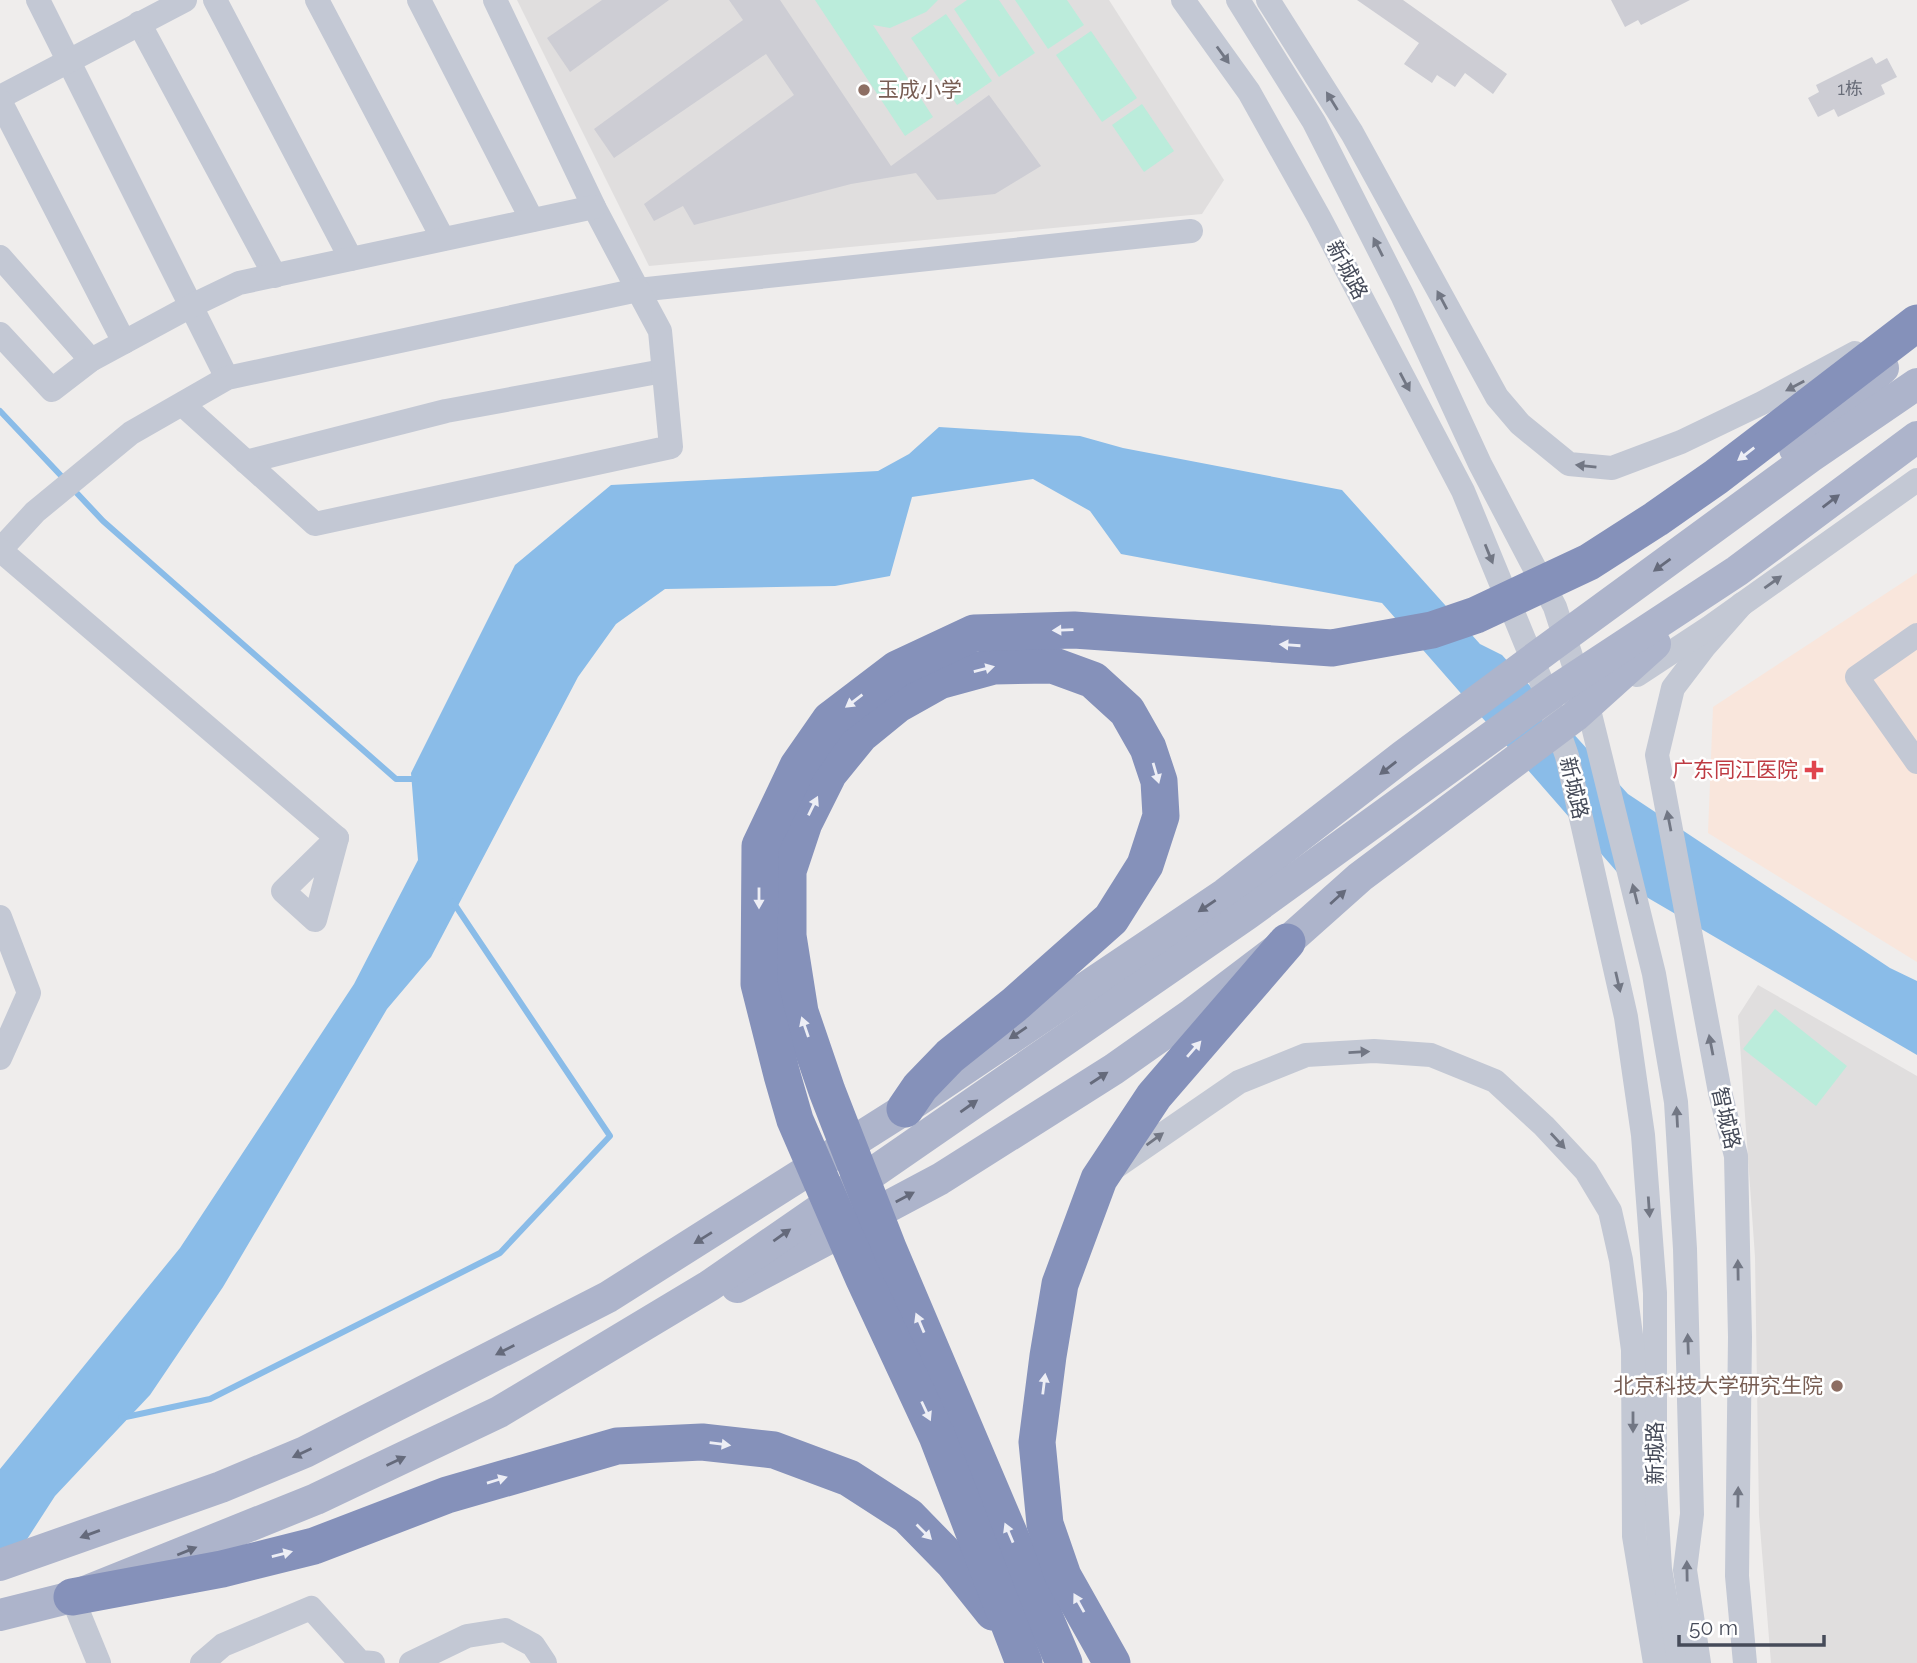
<svg xmlns="http://www.w3.org/2000/svg" width="1917" height="1663" viewBox="0 0 1917 1663" font-family="Raleway,'Noto Sans SC',sans-serif">
<style>
.education{fill:#e0dede}
.medical{fill:#f9e6dc}
.green{fill:#bbecdb}
.water{fill:#8abce8}
.lines{fill:none;stroke-linecap:round;stroke-linejoin:round}
.stream{stroke:#8abce8;stroke-width:6}
.building{fill:#cdcdd4}
.minor{stroke:#c3c8d4;stroke-width:24}
.major{stroke:#adb4cb;stroke-width:32}
.highway{stroke:#8591ba;stroke-width:37}
.oneway{fill:#727784}
.oneway2{fill:#edeef5}
.oneway3{fill:#656a7b}
.education-dot{fill:#8d6e63;stroke:#fff;stroke-width:2.5}
.health-dot{fill:#e0444e;stroke:#fff;stroke-width:2.5}
.labels{text-anchor:middle;stroke-width:5;stroke-linejoin:round;paint-order:stroke}
.number-label{font-size:18px;fill:#686c78}
.education-label{font-size:21px;fill:#785e54;stroke:#fff;text-anchor:start}
.street-label{font-size:21px;fill:#464b59;stroke:#fff}
.health-label{font-size:21px;fill:#be3a42;stroke:#fff;text-anchor:end}
</style>
<rect width="100%" height="100%" fill="#efedec"/>
<g class="education">
<polygon points="517,0 1109,0 1224,180 1202,214 649,266"/>
<polygon points="1758,985 1917,1076 1917,1663 1771,1663 1759,1515 1755,1257 1738,1016"/>
</g>
<polygon class="medical" points="1917,573 1917,962 1708,833 1713,707"/>
<g class="green">
<polygon points="815,0 938,0 926,12 890,28 873,25 933,117 905,136"/>
<polygon points="967,0 999,0 1035,53 999,77 954,9"/>
<polygon points="1015,0 1067,0 1084,25 1048,49"/>
<polygon points="946,14 992,81 957,105 911,38"/>
<polygon points="1091,31 1137,98 1102,122 1056,55"/>
<polygon points="1142,104 1174,151 1144,172 1112,125"/>
<polygon points="1775,1009 1847,1066 1816,1106 1743,1049"/>
</g>
<polygon class="water" points="939,427 1080,436 1123,448 1342,490 1480,644 1502,655 1628,794 1890,968 1917,981 1917,1055 1631,888 1382,603 1121,554 1090,511 1033,479 912,497 890,576 835,586 665,589 616,624 578,677 431,957 387,1009 223,1287 150,1395 55,1496 0,1581 0,1469 180,1248 354,984 418,860 411,773 515,565 611,485 878,471 909,454"/>
<g class="lines">
<g class="stream">
<polyline points="0,411 66,481"/>
<polyline points="73,489 103,521 396,779 416,779"/>
<polyline points="121,1418 210,1399 500,1253 610,1136 453,902"/>
</g>
</g>
<g class="building">
<polygon points="602,0 669,0 570,72 547,38"/>
<polygon points="729,0 780,0 891,166 989,95 1041,166 995,194 937,200 916,173 851,184 694,225 683,206 654,221 644,204 794,95 766,54 614,158 594,129 743,20"/>
<polygon points="1357,0 1403,0 1507,74 1493,94 1465,73 1455,87 1437,75 1432,83 1404,64 1419,43"/>
<polygon points="1611,0 1690,0 1641,25 1638,20 1625,27"/>
<polygon points="1872,57 1876,64 1887,58 1897,77 1881,85 1885,94 1838,117 1834,109 1818,117 1808,98 1819,92 1816,85"/>
</g>
<g class="lines">
<g class="minor">
<polyline points="38,0 227,378"/>
<polyline points="215,0 351,259"/>
<polyline points="317,0 443,239"/>
<polyline points="419,0 532,220"/>
<polyline points="495,0 594,207 638,290 1191,231"/>
<polyline points="1183,0 1249,92 1319,217 1463,491 1540,678 1567,756 1626,1017 1643,1135 1655,1293 1655,1485 1660,1569 1677,1663"/>
<polyline points="1238,0 1314,122 1402,295 1480,464 1555,607 1591,718 1654,974 1676,1102 1685,1249 1692,1514 1685,1570 1699,1663"/>
<polyline points="1268,0 1352,133 1497,397 1520,424 1569,464 1612,468 1681,442 1762,403 1855,353"/>
<polyline points="139,23 275,276"/>
<polyline points="0,97 185,0"/>
<polyline points="0,101 124,342"/>
<polyline points="0,257 91,360"/>
<polyline points="0,334 52,390 91,360 191,306 239,283 594,207"/>
<polyline points="246,462 446,411 663,371"/>
<polyline points="0,550 35,512 131,433 227,378 638,290 660,331 671,447 315,524 182,404"/>
<polyline points="0,550 337,838"/>
<polyline points="1742,604 1705,646 1673,688 1657,755 1720,1092 1736,1156 1740,1337 1737,1576 1745,1663"/>
<polyline points="1917,635 1857,677 1917,762"/>
<polyline points="1637,675 1710,627 1917,480"/>
<polygon points="337,838 315,920 283,891"/>
<polyline points="0,917 29,993 0,1058"/>
<polyline points="1114,1168 1239,1082 1306,1055 1374,1051 1431,1055 1495,1081 1544,1126 1586,1171 1610,1211 1621,1260 1633,1350 1634,1536 1655,1663"/>
<polyline points="72,1597 99,1663"/>
<polyline points="202,1663 223,1645 311,1608 360,1662 373,1663"/>
<polyline points="411,1663 467,1636 505,1630 533,1645 545,1663"/>
</g>
<g class="major">
<polyline points="1795,449 1883,368"/>
<polyline points="737,1287 940,1179 1114,1069 1192,1014 1287,942 1360,877 1575,716 1655,644"/>
<polyline points="0,1565 221,1487 305,1452 608,1297 905,1109 1225,894 1403,756 1550,647 1810,457 1917,384"/>
<polyline points="0,1615 72,1597 316,1499 499,1412 709,1286 1247,914 1559,688 1737,571 1917,437"/>
</g>
<g class="highway">
<polyline points="905,1109 920,1087 950,1056 1014,1005 1111,919 1145,865 1161,816 1159,781 1148,748 1127,711 1093,680 1052,665 994,666 939,681 898,704 860,735 829,773 804,823 788,871 788,936 800,1012 827,1091 888,1248 1064,1663"/>
<polyline points="72,1597 222,1569 314,1546 447,1495 617,1446 702,1442 774,1450 849,1478 908,1516 953,1562 993,1612"/>
<polyline points="1024,1663 937,1436 863,1277 795,1120 782,1075 759,984 760,846 798,766 830,720 897,669 974,633 1074,630 1332,648 1432,630 1476,615 1589,562 1656,519 1716,477 1917,323"/>
<polyline points="1112,1663 1063,1576 1045,1524 1037,1442 1048,1356 1060,1284 1099,1179 1154,1096 1287,942"/>
</g>
</g>
<defs><path id="oneway-solid" d="M-6-.8H1V-3.2L6.5 0L1 3.2V.8H-6Z" transform="scale(1.75)"/></defs>
<g class="oneway">
<use href="#oneway-solid" transform="translate(1223 55) rotate(54)"/>
<use href="#oneway-solid" transform="translate(1332 101) rotate(-122)"/>
<use href="#oneway-solid" transform="translate(1378 247) rotate(-117)"/>
<use href="#oneway-solid" transform="translate(1442 300) rotate(-118)"/>
<use href="#oneway-solid" transform="translate(1405 382) rotate(62)"/>
<use href="#oneway-solid" transform="translate(1795 386) rotate(152)"/>
<use href="#oneway-solid" transform="translate(1586 466) rotate(-174)"/>
<use href="#oneway-solid" transform="translate(1489 554) rotate(68)"/>
<use href="#oneway-solid" transform="translate(1773 582) rotate(-35)"/>
<use href="#oneway-solid" transform="translate(1669 821) rotate(-101)"/>
<use href="#oneway-solid" transform="translate(1635 894) rotate(-104)"/>
<use href="#oneway-solid" transform="translate(1618 982) rotate(77)"/>
<use href="#oneway-solid" transform="translate(1711 1045) rotate(-101)"/>
<use href="#oneway-solid" transform="translate(1359 1052) rotate(-3)"/>
<use href="#oneway-solid" transform="translate(1677 1117) rotate(-93)"/>
<use href="#oneway-solid" transform="translate(1155 1139) rotate(-36)"/>
<use href="#oneway-solid" transform="translate(1558 1141) rotate(47)"/>
<use href="#oneway-solid" transform="translate(1649 1207) rotate(86)"/>
<use href="#oneway-solid" transform="translate(1738 1270) rotate(-91)"/>
<use href="#oneway-solid" transform="translate(1688 1344) rotate(-92)"/>
<use href="#oneway-solid" transform="translate(1633 1422) rotate(90)"/>
<use href="#oneway-solid" transform="translate(1738 1497) rotate(-89)"/>
<use href="#oneway-solid" transform="translate(1687 1571) rotate(-91)"/>
</g>
<g class="oneway2">
<use href="#oneway-solid" transform="translate(1746 454) rotate(142)"/>
<use href="#oneway-solid" transform="translate(1063 630) rotate(178)"/>
<use href="#oneway-solid" transform="translate(1290 645) rotate(-176)"/>
<use href="#oneway-solid" transform="translate(984 669) rotate(-14)"/>
<use href="#oneway-solid" transform="translate(854 701) rotate(143)"/>
<use href="#oneway-solid" transform="translate(1156 773) rotate(74)"/>
<use href="#oneway-solid" transform="translate(813 806) rotate(-64)"/>
<use href="#oneway-solid" transform="translate(759 898) rotate(90)"/>
<use href="#oneway-solid" transform="translate(805 1027) rotate(-109)"/>
<use href="#oneway-solid" transform="translate(1194 1049) rotate(-49)"/>
<use href="#oneway-solid" transform="translate(920 1323) rotate(-113)"/>
<use href="#oneway-solid" transform="translate(1044 1384) rotate(-83)"/>
<use href="#oneway-solid" transform="translate(926 1411) rotate(65)"/>
<use href="#oneway-solid" transform="translate(720 1444) rotate(7)"/>
<use href="#oneway-solid" transform="translate(497 1480) rotate(-17)"/>
<use href="#oneway-solid" transform="translate(924 1532) rotate(45)"/>
<use href="#oneway-solid" transform="translate(1009 1533) rotate(-113)"/>
<use href="#oneway-solid" transform="translate(282 1554) rotate(-14)"/>
<use href="#oneway-solid" transform="translate(1079 1603) rotate(-119)"/>
</g>
<g class="oneway3">
<use href="#oneway-solid" transform="translate(1831 501) rotate(-37)"/>
<use href="#oneway-solid" transform="translate(1662 565) rotate(144)"/>
<use href="#oneway-solid" transform="translate(1388 768) rotate(142)"/>
<use href="#oneway-solid" transform="translate(1338 897) rotate(-42)"/>
<use href="#oneway-solid" transform="translate(1207 906) rotate(146)"/>
<use href="#oneway-solid" transform="translate(1018 1033) rotate(146)"/>
<use href="#oneway-solid" transform="translate(1099 1078) rotate(-33)"/>
<use href="#oneway-solid" transform="translate(969 1106) rotate(-35)"/>
<use href="#oneway-solid" transform="translate(905 1197) rotate(-28)"/>
<use href="#oneway-solid" transform="translate(782 1235) rotate(-35)"/>
<use href="#oneway-solid" transform="translate(703 1238) rotate(148)"/>
<use href="#oneway-solid" transform="translate(505 1350) rotate(153)"/>
<use href="#oneway-solid" transform="translate(302 1453) rotate(155)"/>
<use href="#oneway-solid" transform="translate(396 1461) rotate(-25)"/>
<use href="#oneway-solid" transform="translate(90 1534) rotate(160)"/>
<use href="#oneway-solid" transform="translate(187 1551) rotate(-22)"/>
</g>
<g class="education-dot">
<circle cx="864" cy="90" r="7"/>
<circle cx="1837" cy="1386" r="7"/>
</g>
<path class="health-dot" d="M1810.5 759.5h7v7h7v7h-7v7h-7v-7h-7v-7h7z"/>
<g class="labels">
<g class="number-label">
<text x="1850" y="95">1栋</text>
</g>
<g class="education-label">
<text x="878" y="97">玉成小学</text>
<text x="1823" y="1393" text-anchor="end">北京科技大学研究生院</text>
</g>
<g class="street-label">
<text transform="translate(1347 270) rotate(62)" y="7">新城路</text>
<text transform="translate(1574 788) rotate(77)" y="7">新城路</text>
<text transform="translate(1726 1118) rotate(77)" y="7">智城路</text>
<text transform="translate(1655 1453) rotate(-90)" y="7">新城路</text>
</g>
<g class="health-label">
<text x="1798" y="777">广东同江医院</text>
</g>
</g>
<path d="M1679 1635v10h145v-10" fill="none" stroke="#464b59" stroke-width="3.5"/>
<text x="1689" y="1635" font-size="21" fill="#464b59" stroke="#ffffff" stroke-width="5" paint-order="stroke">50 m</text>
</svg>
